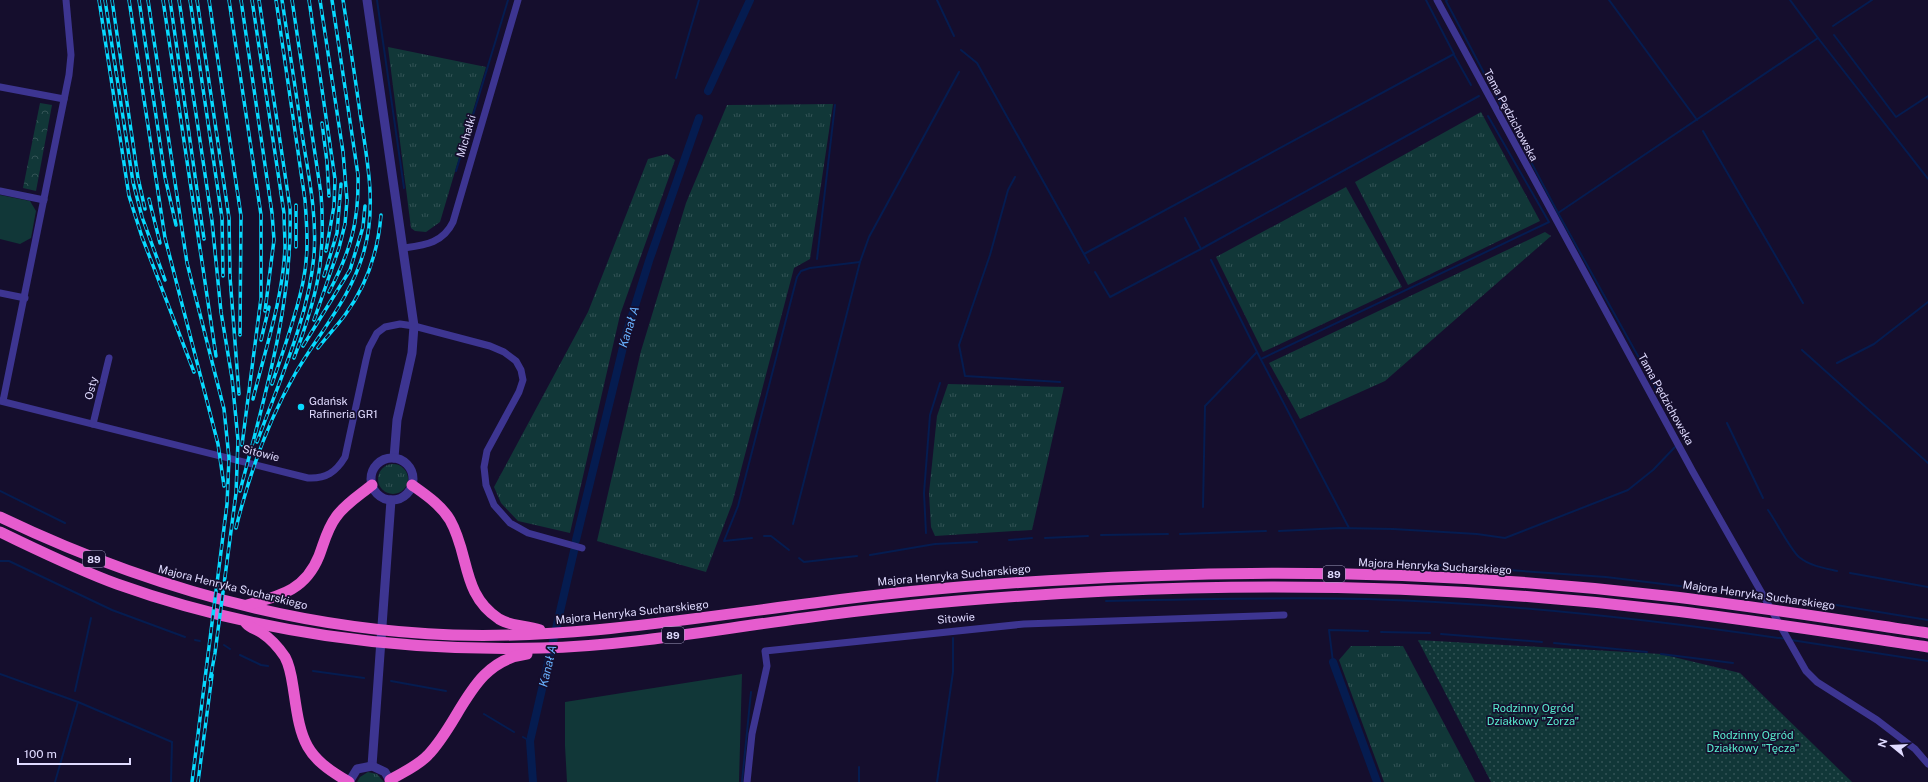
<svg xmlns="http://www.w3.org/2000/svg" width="1928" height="782" viewBox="0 0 1928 782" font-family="'Public Sans',sans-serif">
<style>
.grass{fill:url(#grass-tufts)}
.forest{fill:url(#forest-crowns)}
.park{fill:#113738}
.garden{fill:url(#garden-dots)}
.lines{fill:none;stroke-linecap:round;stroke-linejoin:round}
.stream{stroke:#051c50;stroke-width:2}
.canal{stroke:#051c50;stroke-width:8}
.minor{stroke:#3d3591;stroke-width:7}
.tertiary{stroke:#3d3591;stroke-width:9}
.trunk{stroke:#e65cce;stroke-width:11}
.rail-casing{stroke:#07daff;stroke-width:3.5}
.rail{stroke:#150e2d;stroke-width:2;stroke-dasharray:6;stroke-linecap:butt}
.poi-dot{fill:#07daff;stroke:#150e2d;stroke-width:1.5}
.labels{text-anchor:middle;stroke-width:3.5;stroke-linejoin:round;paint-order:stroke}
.shield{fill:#150e2d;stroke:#a39ec0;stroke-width:1}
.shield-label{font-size:10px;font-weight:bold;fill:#e0dbff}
.street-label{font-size:11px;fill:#e0dbff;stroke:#150e2d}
.poi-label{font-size:11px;fill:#e0dbff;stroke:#150e2d;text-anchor:start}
.park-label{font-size:11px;fill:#59edcf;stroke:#150e2d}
.water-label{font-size:12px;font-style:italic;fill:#69b2ff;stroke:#150e2d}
</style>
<defs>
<pattern id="grass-tufts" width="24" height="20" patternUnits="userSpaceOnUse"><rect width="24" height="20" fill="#113738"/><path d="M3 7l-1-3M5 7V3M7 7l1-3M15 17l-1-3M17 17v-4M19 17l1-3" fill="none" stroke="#335356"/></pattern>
<pattern id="forest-crowns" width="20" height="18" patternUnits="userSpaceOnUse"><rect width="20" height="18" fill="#113738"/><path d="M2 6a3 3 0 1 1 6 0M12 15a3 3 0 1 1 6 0" fill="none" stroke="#335356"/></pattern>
<pattern id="garden-dots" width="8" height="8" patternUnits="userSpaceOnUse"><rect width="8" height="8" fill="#113738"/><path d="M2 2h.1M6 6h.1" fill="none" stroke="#335356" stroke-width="1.8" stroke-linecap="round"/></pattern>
</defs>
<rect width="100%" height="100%" fill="#150e2d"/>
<g class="grass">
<polygon points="388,47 486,67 440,222 426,232 415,231 411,228"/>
<polygon points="833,104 810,259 794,268 732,504 706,572 597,541 641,351 686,203 727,105"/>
<polygon points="1481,112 1540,221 1408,285 1355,182"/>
<polygon points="667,154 675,160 620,315 570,533 518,521 501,503 494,487 588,312 648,159"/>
<polygon points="1346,187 1402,287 1263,352 1216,257"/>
<polygon points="1545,232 1551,236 1385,381 1300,419 1269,363"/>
<polygon points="948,384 1064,387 1032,530 935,536 931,527 929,493 937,416"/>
<circle cx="393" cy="479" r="15"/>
<polygon points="1351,646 1403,646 1475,782 1384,782 1339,660"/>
<polygon points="368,772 377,774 384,782 357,782 360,777"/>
</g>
<polygon class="forest" points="40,103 52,105 36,191 23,188"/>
<g class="park">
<polygon points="0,195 30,201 36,211 31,238 20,244 0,239"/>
<polygon points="742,674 739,782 567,782 565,746 565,702"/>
</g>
<polygon class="garden" points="1418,640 1661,654 1740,673 1852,782 1491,782"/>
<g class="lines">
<g class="stream">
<polyline points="377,0 404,188"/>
<polyline points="937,0 954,36"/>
<polyline points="1447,0 1446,1 1558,213"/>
<polyline points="1609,0 1697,120"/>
<polyline points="1790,0 1818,38"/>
<polyline points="1833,26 1872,0"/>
<polyline points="1834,35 1896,117 1928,96"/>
<polyline points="961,50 977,63 1089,263"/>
<polyline points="1454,55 1471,85"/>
<polyline points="676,78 699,0"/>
<polyline points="1703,131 1803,303"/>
<polyline points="456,171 508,0"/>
<polyline points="1015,177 1008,190 990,255 959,345 965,376 1060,382"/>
<polyline points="1201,249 1479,96"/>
<polyline points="1084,254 1454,54 1426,0"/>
<polyline points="817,259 835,105"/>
<polyline points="1211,260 1257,352"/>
<polyline points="1095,272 1110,297 1201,249 1185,218"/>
<polyline points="1802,350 1928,463"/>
<polyline points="1261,359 1549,222 1488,116"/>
<polyline points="1837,363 1874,344 1928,302"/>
<polyline points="1727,423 1763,498"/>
<polyline points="1676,424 1558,213 1818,38 1928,179"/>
<polyline points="0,491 65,523"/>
<polyline points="1203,507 1205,406 1257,352 1349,528"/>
<path d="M1768,510C1776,521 1790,549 1799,557C1810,566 1824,568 1837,571"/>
<polyline points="793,524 860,262 869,237 959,72"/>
<polyline points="1279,531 1340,528 1393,529 1477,534 1505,538 1628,490 1653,470 1675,447"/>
<polyline points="926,533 924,493 930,415 940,383"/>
<polyline points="1180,534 1266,531"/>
<polyline points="1101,535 1168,534"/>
<polyline points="764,536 771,536 789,550"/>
<polyline points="752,538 724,541 738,506 797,277 801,271 810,268 860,262"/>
<polyline points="1045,538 1088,536"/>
<polyline points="1009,540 1032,538"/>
<polyline points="870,555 935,544 977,542"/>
<polyline points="799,558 804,562 857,556"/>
<polyline points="0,561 9,561 112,610 185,637"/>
<polyline points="1436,565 1606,577 1761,596"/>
<polyline points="1850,573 1928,587"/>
<polyline points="1766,596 1836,605 1928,620"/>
<path d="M1106,601C1193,599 1280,597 1367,599C1507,603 1647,619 1786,639"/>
<polyline points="1381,632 1430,633"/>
<polyline points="1441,634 1542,642"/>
<polyline points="195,640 200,641"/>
<polyline points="1791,640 1928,661"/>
<polyline points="1554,643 1647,652"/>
<polyline points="224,645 230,649"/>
<polyline points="1661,654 1733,663"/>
<polyline points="240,655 261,665 268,666"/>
<polyline points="1333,662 1329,630 1368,631"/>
<polyline points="313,671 364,678"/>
<polyline points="0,674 78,702 55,782"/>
<polyline points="391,681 446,691"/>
<polyline points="75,691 91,618"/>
<polyline points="78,702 172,742 171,782"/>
<polyline points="484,714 514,732"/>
<polyline points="523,737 530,741"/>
<polyline points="859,767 859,782"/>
<polyline points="742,782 751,692"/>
<polyline points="937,782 953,672 953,638"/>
</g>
<g class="canal">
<polyline points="708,91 750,0"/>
<polyline points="576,540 626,335 649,261 699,118"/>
<polyline points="1333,662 1377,782"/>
<polyline points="533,782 530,741 574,551"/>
</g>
<g class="minor">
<polyline points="1437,0 1693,472 1806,671 1817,682 1877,720 1915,749 1928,764"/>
<polyline points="0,87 64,99"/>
<polyline points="0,191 44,200"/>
<path d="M404,248C425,245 443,243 453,222L518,0"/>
<polyline points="0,293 25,298"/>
<path d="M0,401L308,478C326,479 336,472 345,457L366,360L369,348L377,333L385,327L400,324L414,326L490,346L504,352L516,361L521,370L523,380L519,392L487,451L484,467L486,485L494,505L510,523L528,533L582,548"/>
<polyline points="3,401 69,75 71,55 66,0"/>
<polyline points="93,424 109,358"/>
<polyline points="747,782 752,734 767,666 765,651 1024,624 1284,615"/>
</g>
<g class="tertiary">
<polyline points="367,0 414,326 412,353 397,420 394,458"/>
<circle cx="392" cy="479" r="21"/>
<polyline points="372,766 391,500"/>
<polyline points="349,782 357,769 372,766 385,772 391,782"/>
</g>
<g class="trunk">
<path d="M412,485C426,495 441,505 450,520C470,555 461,594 499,619C512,627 526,625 540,630"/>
<path d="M0,517C142,585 294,629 453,635C574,639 693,618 814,603C924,588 1035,580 1146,576C1319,569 1494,576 1666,596C1753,606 1841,620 1928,633"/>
<path d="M0,532C38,550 76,569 117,584C251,632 398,652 541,648C629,646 717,629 804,618C905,604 1006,596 1107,591C1293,582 1481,588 1666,610C1753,620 1841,634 1928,647"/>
<path d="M247,605C279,596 305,591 319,556C324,543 327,529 336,517C345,504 360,495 372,485"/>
<path d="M246,623C250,628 256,629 262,633C271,639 279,648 285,657C291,668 292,681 294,693C301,742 305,757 349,782"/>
<path d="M390,780C403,772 418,766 428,755C462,720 471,661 527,654"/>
</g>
<defs>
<g id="rail">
<polyline points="99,0 129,196 142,237 194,372"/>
<polyline points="105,0 133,182 142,217 165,280"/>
<polyline points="112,0 138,178 145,209"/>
<polyline points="129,0 165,238 218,444 224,486"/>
<polyline points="139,0 165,177 176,225"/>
<polyline points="148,0 187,263 224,409 229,458 227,504 192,782"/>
<polyline points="163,0 216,356"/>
<polyline points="170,0 204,239"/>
<polyline points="179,0 212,221 221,312 232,378 238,440 236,493 215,653 210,680"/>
<polyline points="190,0 222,218 223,276"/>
<polyline points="197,0 229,218 230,277 239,394"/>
<polyline points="209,0 241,216 240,335"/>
<polyline points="229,0 261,215 261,298 242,445"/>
<polyline points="241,0 272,213 274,240 265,311"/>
<path d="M252,0L284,213C284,224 285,236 285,247C283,299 265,350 253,399"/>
<path d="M292,0L321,194C326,260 317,297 294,358"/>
<polyline points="309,0 335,179 334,206 326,251"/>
<polyline points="322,123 327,162 329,196"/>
<polyline points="149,199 160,243"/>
<polyline points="296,205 296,247"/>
<polyline points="324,276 337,233 341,184"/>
<path d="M329,292C351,250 359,222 358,175L332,0"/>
<polyline points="314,320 339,248 345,224 347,200 343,152 320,0"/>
<polyline points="261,340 269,307"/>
<polyline points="303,346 350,270 363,227 365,206"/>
<path d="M318,348C327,336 337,326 345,315C367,285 378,252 381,215"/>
<path d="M272,384C283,351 296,317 303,282C309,255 307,227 305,200L276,0"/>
<path d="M257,442C278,384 309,317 314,255C317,216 309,178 303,140C296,94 289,47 282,0"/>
<path d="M240,491C264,399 293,304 290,208L259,0"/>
<path d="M236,528C249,475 268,421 295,374C319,333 351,298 364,251C377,206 367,159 360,113C355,76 349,38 343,0"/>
<polyline points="198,782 212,675"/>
</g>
</defs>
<use href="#rail" class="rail-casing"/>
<use href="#rail" class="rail"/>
</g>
<circle class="poi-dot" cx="301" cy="407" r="4"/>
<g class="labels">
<g class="shield">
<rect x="83" y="551" width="22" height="16" rx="3"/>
<rect x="1323" y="566" width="22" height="16" rx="3"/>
<rect x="662" y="627" width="22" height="16" rx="3"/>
</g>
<g class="shield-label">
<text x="94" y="563">89</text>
<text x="1334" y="578">89</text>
<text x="673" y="639">89</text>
</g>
<g class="street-label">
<text transform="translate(1511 115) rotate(62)" y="4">Tama Pędzichowska</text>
<text transform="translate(466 136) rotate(-74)" y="4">Michałki</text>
<text transform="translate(91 388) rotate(-76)" y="4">Osty</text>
<text transform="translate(1666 399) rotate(61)" y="4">Tama Pędzichowska</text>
<text transform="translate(261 453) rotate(14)" y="4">Sitowie</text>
<text transform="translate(1435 566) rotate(3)" y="4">Majora Henryka Sucharskiego</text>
<text transform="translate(954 575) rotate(-5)" y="4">Majora Henryka Sucharskiego</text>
<text transform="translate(233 587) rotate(14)" y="4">Majora Henryka Sucharskiego</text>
<text transform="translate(1759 595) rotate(8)" y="4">Majora Henryka Sucharskiego</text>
<text transform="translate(632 612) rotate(-6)" y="4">Majora Henryka Sucharskiego</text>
<text transform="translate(956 618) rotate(-5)" y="4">Sitowie</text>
</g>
<g class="poi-label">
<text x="309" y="405">Gdańsk<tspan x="309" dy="13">Rafineria GR1</tspan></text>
</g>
<g class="park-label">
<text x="1533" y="712">Rodzinny Ogród<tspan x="1533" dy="13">Działkowy "Zorza"</tspan></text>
<text x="1753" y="739">Rodzinny Ogród<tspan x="1753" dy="13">Działkowy "Tęcza"</tspan></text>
</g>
<g class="water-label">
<text transform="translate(629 327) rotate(-73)" y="4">Kanał A</text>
<text transform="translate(548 666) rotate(-77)" y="4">Kanał A</text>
</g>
</g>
<g transform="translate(1892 746) rotate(288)" stroke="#150e2d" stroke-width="3" paint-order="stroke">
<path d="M0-3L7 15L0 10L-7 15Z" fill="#e0dbff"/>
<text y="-6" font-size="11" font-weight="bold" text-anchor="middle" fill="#e0dbff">N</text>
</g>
<path d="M18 758v6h112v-6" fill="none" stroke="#e0dbff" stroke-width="2"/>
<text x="24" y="758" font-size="12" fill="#e0dbff" stroke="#150e2d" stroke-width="3" paint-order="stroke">100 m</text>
</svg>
